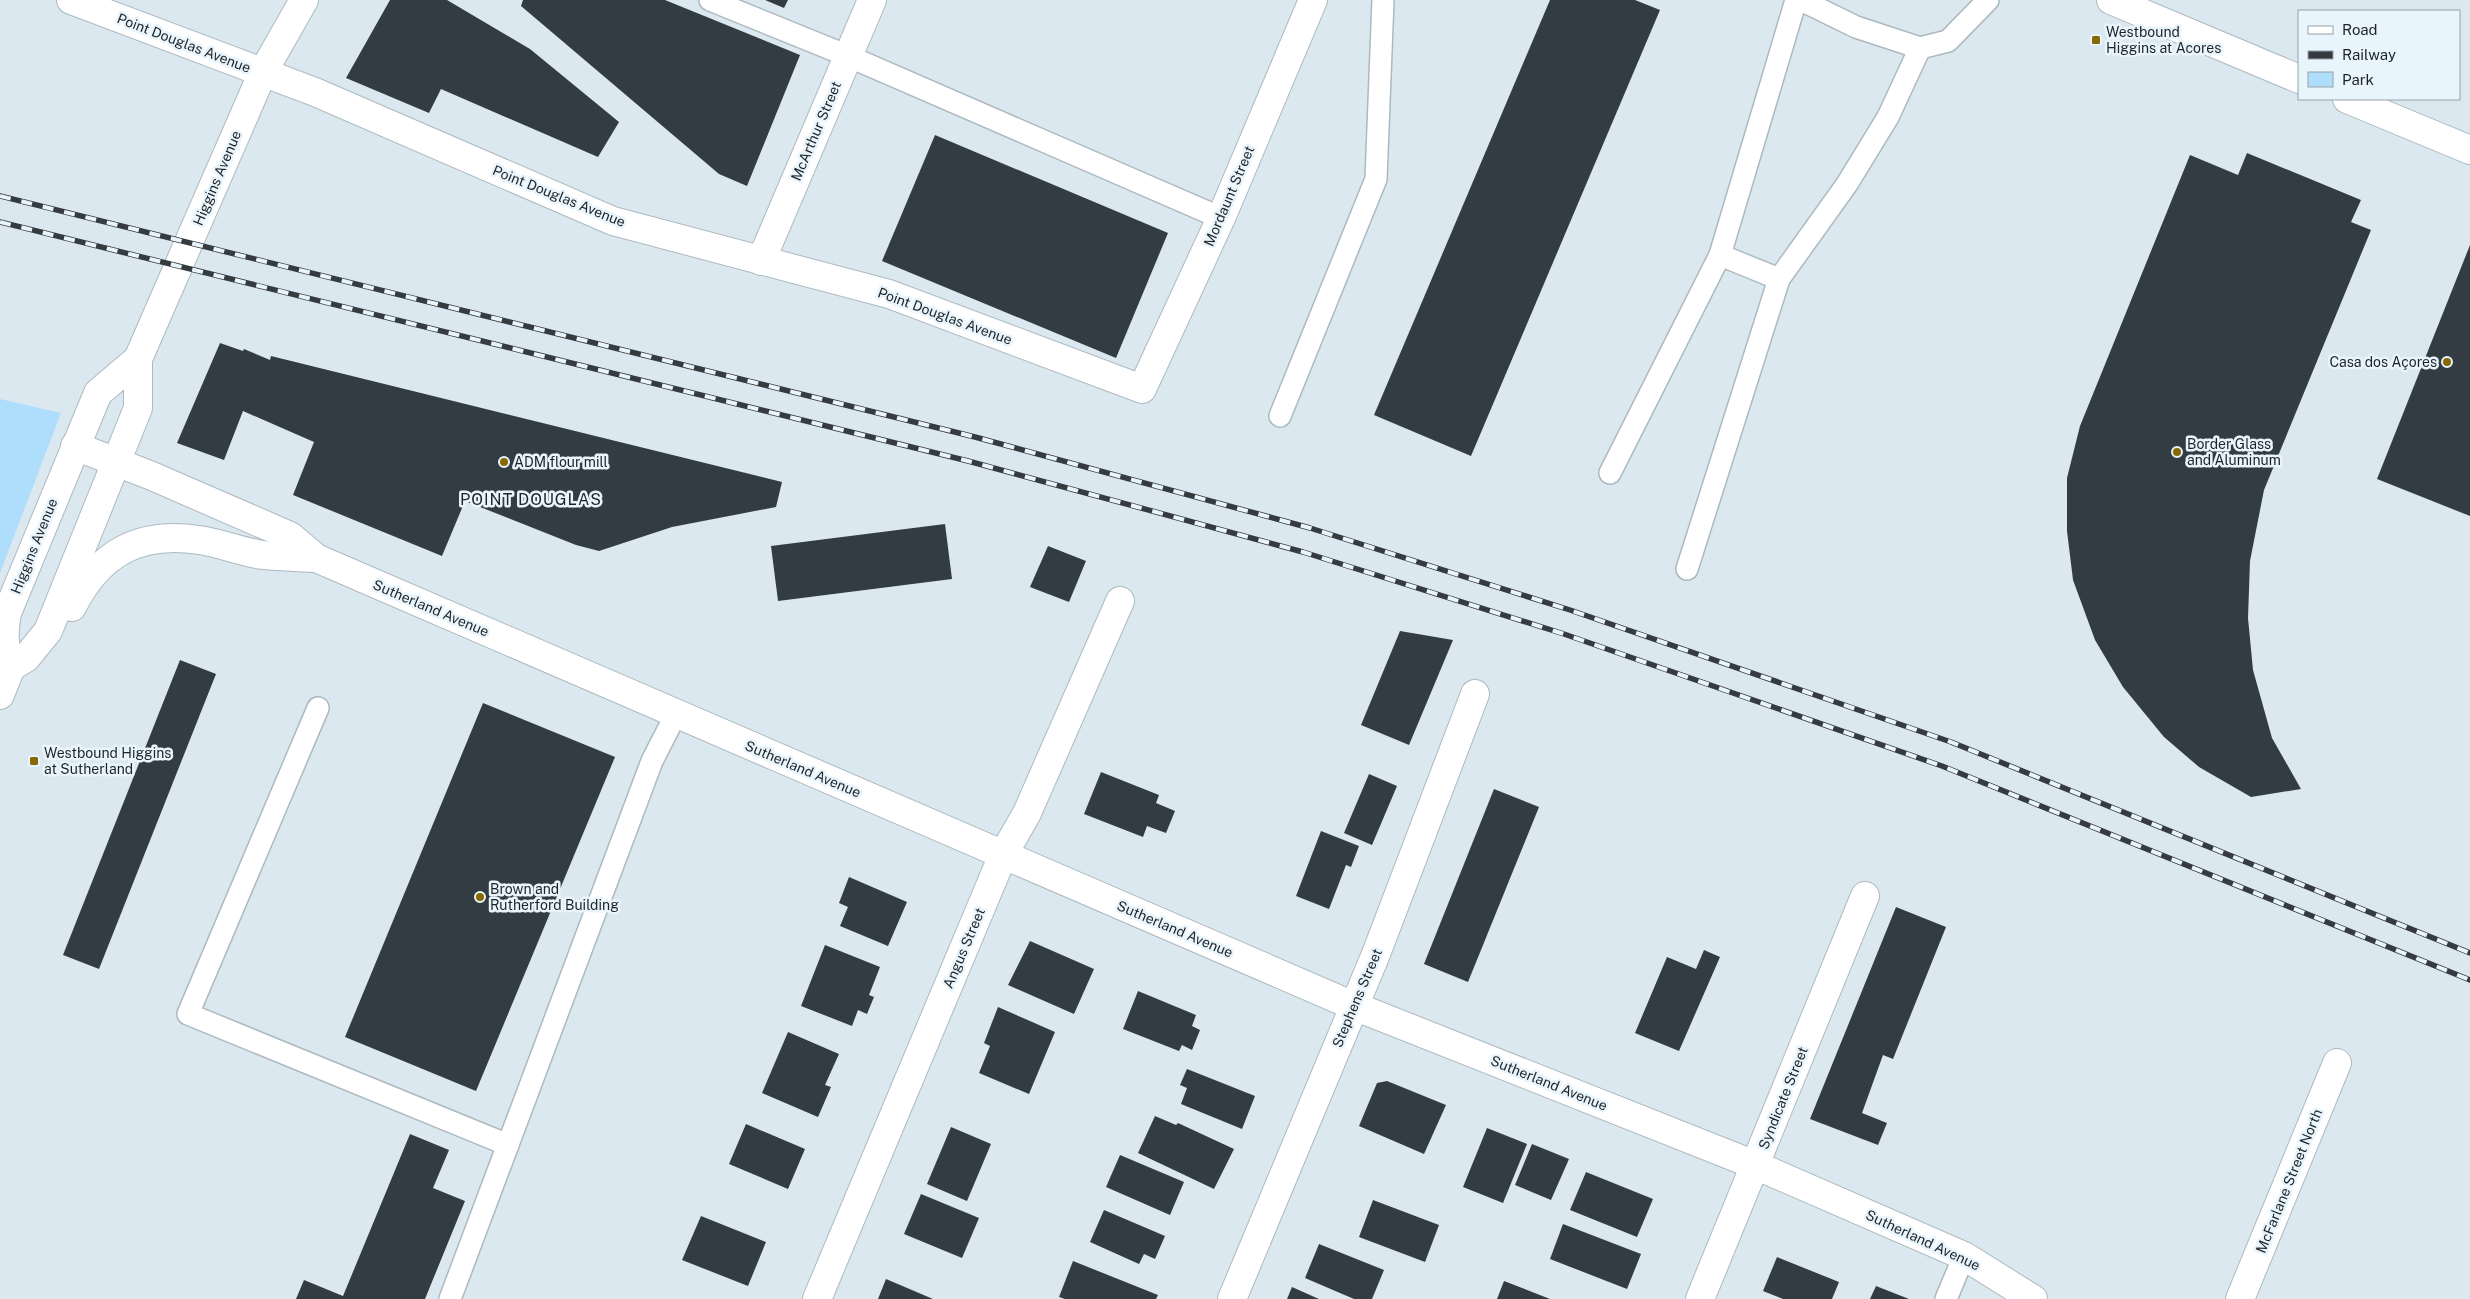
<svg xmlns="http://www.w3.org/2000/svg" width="2470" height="1299" viewBox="0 0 2470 1299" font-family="'Public Sans',sans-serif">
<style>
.green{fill:#afddfc}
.building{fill:#333c43}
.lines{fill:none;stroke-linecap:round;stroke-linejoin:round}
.lane-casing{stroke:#adb9c1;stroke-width:24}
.street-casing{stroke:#adb9c1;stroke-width:30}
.secondary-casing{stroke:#adb9c1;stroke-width:30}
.lane{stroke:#fff;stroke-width:21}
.street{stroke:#fff;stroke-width:28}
.secondary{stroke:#fff;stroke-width:28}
.rail-casing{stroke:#363b3f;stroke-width:5.5}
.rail{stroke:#e9f5fd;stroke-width:4;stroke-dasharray:11;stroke-linecap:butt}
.poi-dot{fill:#876803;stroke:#e9f5fd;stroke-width:2}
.labels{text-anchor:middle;stroke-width:5;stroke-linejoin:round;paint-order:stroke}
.poi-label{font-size:14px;fill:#1f2326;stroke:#e9f5fd;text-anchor:start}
.street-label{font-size:14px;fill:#1f2326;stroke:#e9f5fd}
.quarter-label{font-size:16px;letter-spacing:1px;fill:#1f2326;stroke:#e9f5fd}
</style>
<rect width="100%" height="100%" fill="#dce8f0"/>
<polygon class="green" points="0,399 61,413 0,573"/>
<g class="building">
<polygon points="390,0 447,0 530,49 619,122 598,157 441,89 429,113 346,78"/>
<polygon points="523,0 665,0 800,55 747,186 719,174 521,6"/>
<polygon points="765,0 788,0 784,8"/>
<polygon points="1550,0 1635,0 1660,10 1471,456 1374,415"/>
<polygon points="935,135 1168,233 1116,358 882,261"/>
<polygon points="2247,153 2361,200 2351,222 2371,230 2264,490 2250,561 2248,618 2253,670 2272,738 2301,789 2251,797 2199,767 2164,737 2123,687 2095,640 2073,580 2067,531 2067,478 2080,426 2190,155 2238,175"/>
<polygon points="2470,245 2470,516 2377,479"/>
<polygon points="220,343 243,351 244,349 270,360 271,356 782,482 776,507 672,527 599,551 576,545 465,501 442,556 293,495 314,442 243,411 224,460 177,443"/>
<polygon points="945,524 952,579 778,601 771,546"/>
<polygon points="1048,546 1086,561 1069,602 1030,587"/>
<polygon points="1400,631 1453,640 1409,745 1361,725"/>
<polygon points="180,660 216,674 99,969 63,955"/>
<polygon points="483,703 615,757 476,1091 345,1037"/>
<polygon points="1101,772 1159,795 1156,803 1175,811 1166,833 1147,826 1143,837 1084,814"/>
<polygon points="1369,774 1397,786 1372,845 1344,833"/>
<polygon points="1494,789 1539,807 1468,982 1424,964"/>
<polygon points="1321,831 1359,846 1351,867 1346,865 1329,909 1296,896"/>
<polygon points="849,877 907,902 888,946 840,926 848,907 839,903"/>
<polygon points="1896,907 1946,927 1893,1059 1883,1055 1862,1113 1887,1123 1878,1145 1810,1119"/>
<polygon points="1030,941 1094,969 1074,1014 1008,985"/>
<polygon points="825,945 880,967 869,995 874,997 867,1014 858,1010 852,1026 801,1006"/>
<polygon points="1704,950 1720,957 1679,1051 1635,1033 1667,957 1696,969"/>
<polygon points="1138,991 1196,1015 1192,1026 1200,1030 1192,1050 1182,1045 1179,1051 1123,1029"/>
<polygon points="998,1007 1055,1032 1029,1094 979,1073 990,1046 984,1043"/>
<polygon points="788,1032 839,1054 825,1085 831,1087 818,1117 762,1093"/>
<polygon points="1187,1069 1255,1096 1242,1129 1181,1104 1187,1088 1180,1085"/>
<polygon points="1387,1081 1446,1105 1424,1154 1359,1126 1377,1083"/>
<polygon points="1155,1116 1176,1125 1178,1123 1234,1149 1214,1189 1138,1153"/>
<polygon points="746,1124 805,1149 788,1189 729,1164"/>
<polygon points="951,1127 991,1144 967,1201 927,1184"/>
<polygon points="1487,1128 1527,1144 1503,1203 1463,1187"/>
<polygon points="410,1134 449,1150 433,1188 465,1201 425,1299 296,1299 304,1280 343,1296"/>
<polygon points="1532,1144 1569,1159 1551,1200 1515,1185"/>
<polygon points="1120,1155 1184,1182 1170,1215 1106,1187"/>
<polygon points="1586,1172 1653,1199 1637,1237 1570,1210"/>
<polygon points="921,1194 979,1218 962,1258 904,1234"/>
<polygon points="1373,1200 1439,1225 1425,1262 1359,1237"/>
<polygon points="1104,1210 1165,1236 1155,1259 1144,1254 1139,1264 1090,1242"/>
<polygon points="701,1216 766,1242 748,1286 682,1260"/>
<polygon points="1563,1224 1641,1254 1627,1289 1550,1259"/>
<polygon points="1319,1244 1384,1270 1372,1299 1354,1299 1305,1278"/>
<polygon points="1777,1257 1839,1282 1832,1299 1783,1299 1763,1291"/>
<polygon points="1073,1261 1158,1295 1156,1299 1065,1299 1059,1297"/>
<polygon points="886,1279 933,1299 878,1299"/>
<polygon points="1504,1281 1550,1299 1497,1299"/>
<polygon points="1876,1286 1909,1299 1870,1299"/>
<polygon points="1292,1287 1319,1299 1287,1299"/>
</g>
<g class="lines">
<defs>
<g id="lane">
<polyline points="710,0 848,56 1221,218"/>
<polyline points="1801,0 1856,27 1920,48 1948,41 1988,0"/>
<polyline points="1779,279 1847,184 1888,117 1920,48"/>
<polyline points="1280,416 1376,179 1383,0"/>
<polyline points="1610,473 1720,255 1796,0"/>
<polyline points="1687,569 1779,279 1720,255"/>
<polyline points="318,708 188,1014 508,1145"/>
<polyline points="450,1299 652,761 676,714"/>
<polyline points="1946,1299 1964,1256"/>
</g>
<g id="street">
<polyline points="71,0 315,92 613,221 889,294 1142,389 1221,218 1313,0"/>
<polyline points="761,261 872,0"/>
<polyline points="817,1299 1003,855 1027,813 1120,601"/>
<polyline points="1232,1299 1376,954 1475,694"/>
<polyline points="1700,1299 1865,896"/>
<polyline points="2240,1299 2337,1063"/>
</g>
<g id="secondary">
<polyline points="2111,0 2299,79"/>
<polyline points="2347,99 2470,150"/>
<polyline points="75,446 152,476 290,536 316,558 1354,1006 1755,1165 1964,1256 2033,1299"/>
<path d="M72,607C99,553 139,531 199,540C221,543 241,552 263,555C280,557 298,557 316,558"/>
<path d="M11,667C4,647 3,633 7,613L98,393L138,359"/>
<polyline points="0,695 11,667 26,658 48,631 138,408 138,359 263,72 304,0"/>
</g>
</defs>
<use href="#lane" class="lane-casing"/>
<use href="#street" class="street-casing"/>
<use href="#secondary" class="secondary-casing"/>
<use href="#lane" class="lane"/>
<use href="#street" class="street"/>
<use href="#secondary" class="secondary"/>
<defs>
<g id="rail">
<polyline points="0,196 975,437 1310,528 1570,610 1951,742 2470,953"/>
<polyline points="0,222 968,461 1303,552 1564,634 1942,766 2470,980"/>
</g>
</defs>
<use href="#rail" class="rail-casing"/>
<use href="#rail" class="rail"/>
</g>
<g class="poi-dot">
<rect x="2091" y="35" width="10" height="10" rx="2.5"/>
<circle cx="2447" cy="362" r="5"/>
<circle cx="2177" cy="452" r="5"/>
<circle cx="504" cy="462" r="5"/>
<rect x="29" y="756" width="10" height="10" rx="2.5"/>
<circle cx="480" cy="897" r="5"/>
</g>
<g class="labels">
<g class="poi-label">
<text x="2106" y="37">Westbound<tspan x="2106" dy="16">Higgins at Acores</tspan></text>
<text x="2437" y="367" text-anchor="end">Casa dos Açores</text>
<text x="2187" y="449">Border Glass<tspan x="2187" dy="16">and Aluminum</tspan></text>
<text x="514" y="467">ADM flour mill</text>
<text x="44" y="758">Westbound Higgins<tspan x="44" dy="16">at Sutherland</tspan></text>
<text x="490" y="894">Brown and<tspan x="490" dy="16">Rutherford Building</tspan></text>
</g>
<g class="street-label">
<text transform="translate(184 43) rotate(21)" y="5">Point Douglas Avenue</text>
<text transform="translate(816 131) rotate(-67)" y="5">McArthur Street</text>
<text transform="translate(217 178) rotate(-67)" y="5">Higgins Avenue</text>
<text transform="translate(559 196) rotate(22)" y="5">Point Douglas Avenue</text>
<text transform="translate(1229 196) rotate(-67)" y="5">Mordaunt Street</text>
<text transform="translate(945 316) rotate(20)" y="5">Point Douglas Avenue</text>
<text transform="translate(34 546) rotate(-68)" y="5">Higgins Avenue</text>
<text transform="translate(431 608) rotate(23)" y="5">Sutherland Avenue</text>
<text transform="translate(803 769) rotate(23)" y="5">Sutherland Avenue</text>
<text transform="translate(1175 929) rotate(23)" y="5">Sutherland Avenue</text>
<text transform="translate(964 948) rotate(-67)" y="5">Angus Street</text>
<text transform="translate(1357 998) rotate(-67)" y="5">Stephens Street</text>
<text transform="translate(1549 1083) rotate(22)" y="5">Sutherland Avenue</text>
<text transform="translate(1783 1098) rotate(-68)" y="5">Syndicate Street</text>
<text transform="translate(2289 1181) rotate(-68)" y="5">McFarlane Street North</text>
<text transform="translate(1923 1240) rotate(25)" y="5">Sutherland Avenue</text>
</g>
<g class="quarter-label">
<text x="531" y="505">POINT DOUGLAS</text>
</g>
</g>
<rect x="2298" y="10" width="162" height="90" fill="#e9f5fd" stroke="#98a1a7"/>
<rect x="2308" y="26" width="25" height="8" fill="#ffffff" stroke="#98a1a7"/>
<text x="2342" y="35" font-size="15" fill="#1f2326">Road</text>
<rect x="2308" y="51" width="25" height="8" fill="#363b3f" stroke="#98a1a7"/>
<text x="2342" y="60" font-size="15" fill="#1f2326">Railway</text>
<rect x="2308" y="72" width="25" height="15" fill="#afddfc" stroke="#98a1a7"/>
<text x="2342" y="85" font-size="15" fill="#1f2326">Park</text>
</svg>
